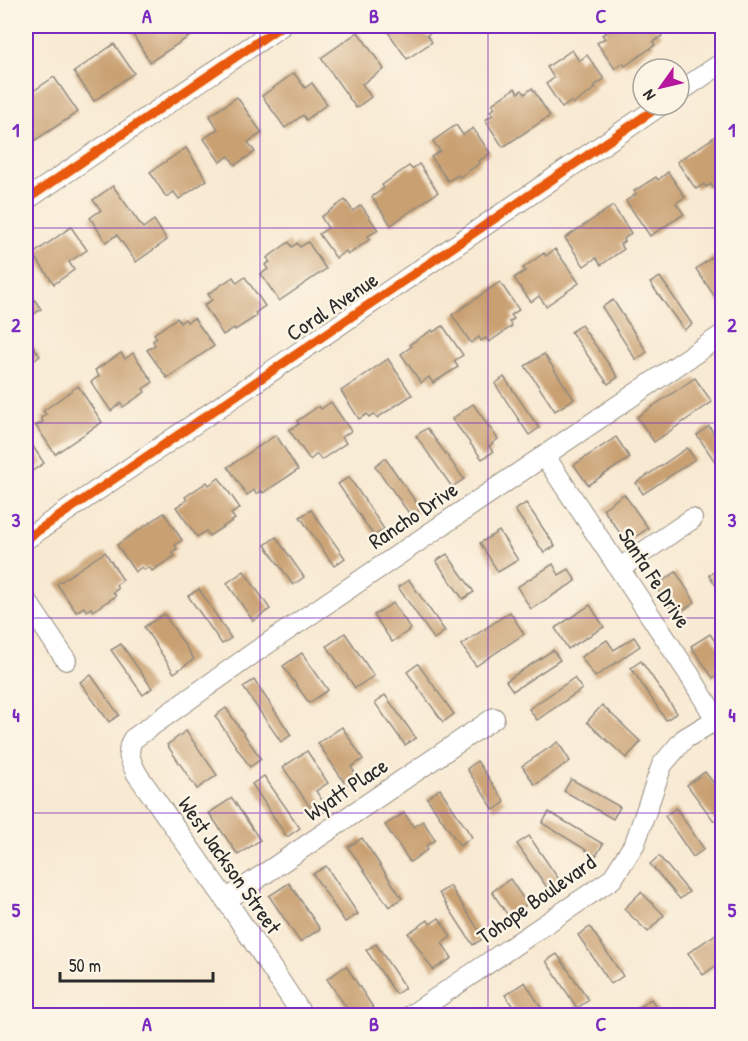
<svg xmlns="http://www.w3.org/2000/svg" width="748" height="1041" viewBox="0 0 748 1041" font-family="'Patrick Hand',sans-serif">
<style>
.building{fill:#c9a072}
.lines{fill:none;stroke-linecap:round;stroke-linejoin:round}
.minor-casing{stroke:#928a7e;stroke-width:22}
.minor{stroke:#fff;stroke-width:20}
.cycleway-casing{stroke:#fcf5e5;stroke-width:13}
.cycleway{stroke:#e8590c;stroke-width:9}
.grid{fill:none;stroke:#7b2cbf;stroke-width:1.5;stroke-opacity:0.55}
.labels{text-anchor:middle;stroke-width:5;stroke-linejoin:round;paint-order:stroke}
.street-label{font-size:22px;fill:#2b2b2b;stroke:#fcf5e5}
.neatline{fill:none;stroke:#7b2cbf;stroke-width:2}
.grid-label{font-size:20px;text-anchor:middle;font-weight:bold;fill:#7b2cbf}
</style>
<rect width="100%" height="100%" fill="#fcf5e5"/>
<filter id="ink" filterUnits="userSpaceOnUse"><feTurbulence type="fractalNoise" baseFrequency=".0167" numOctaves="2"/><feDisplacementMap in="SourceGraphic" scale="12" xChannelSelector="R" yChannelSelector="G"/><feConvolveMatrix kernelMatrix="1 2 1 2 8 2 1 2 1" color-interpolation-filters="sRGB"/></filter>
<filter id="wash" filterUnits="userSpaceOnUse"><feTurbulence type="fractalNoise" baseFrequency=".008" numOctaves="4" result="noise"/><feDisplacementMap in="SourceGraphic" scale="24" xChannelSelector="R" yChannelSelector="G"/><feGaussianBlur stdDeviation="1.35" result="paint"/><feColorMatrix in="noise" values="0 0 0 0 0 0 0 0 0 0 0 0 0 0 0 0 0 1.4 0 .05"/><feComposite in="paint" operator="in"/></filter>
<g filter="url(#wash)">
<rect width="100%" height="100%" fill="#f8e9d2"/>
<g id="blocks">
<g class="building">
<polygon points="137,26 187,26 193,34 150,62 130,30"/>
<polygon points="384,26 440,26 427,35 432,42 407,59"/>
<polygon points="607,26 654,26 662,36 653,42 655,45 625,66 623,63 615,69 597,43 605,38 602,35 607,32 604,28"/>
<polygon points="358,32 384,69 362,84 371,97 356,108 321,58"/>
<polygon points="114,44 134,73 94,101 74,72"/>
<polygon points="572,50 579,61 587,55 604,79 594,86 596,88 573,104 572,101 562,108 546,84 554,78 547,67"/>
<polygon points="294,73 305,88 312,83 327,104 306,120 303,115 285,128 262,96"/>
<polygon points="54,77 78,112 34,141 26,129 26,96"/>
<polygon points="515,88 518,93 522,90 525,94 532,88 550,116 503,147 485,120 493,115 490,111 495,108 492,104"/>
<polygon points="237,97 262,133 248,142 255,152 235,165 229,156 220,162 204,139 218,129 210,116"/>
<polygon points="456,125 463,135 473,128 490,153 479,161 480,163 460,177 458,175 448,181 431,157 440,151 433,141"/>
<polygon points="722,132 722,183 714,189 711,184 706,187 704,184 696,189 677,162"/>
<polygon points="186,148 207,180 179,199 174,192 166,197 150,172"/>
<polygon points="419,164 438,192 391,225 372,197 384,188 382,185 409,166 412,169"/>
<polygon points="668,172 685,197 676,203 684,214 650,236 626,201 636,194 634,191 656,177 658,180"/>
<polygon points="113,186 143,228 154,220 167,240 136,262 117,235 106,242 90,218 101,210 93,200"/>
<polygon points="345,200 353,211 361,205 378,230 368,236 370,239 348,255 346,251 336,258 319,234 328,228 321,217"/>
<polygon points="613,206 631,233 624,239 625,241 620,244 624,249 601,265 596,258 584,266 565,238"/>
<polygon points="71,227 87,250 69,262 74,270 54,284 33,254"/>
<polygon points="289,242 292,247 297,243 300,247 308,242 326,269 279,301 261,274 268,269 265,265 270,262 267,258"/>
<polygon points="555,249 579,283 546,306 539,296 531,302 514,278 525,271 523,268 544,253 546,256"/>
<polygon points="714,256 722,268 722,307 696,269"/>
<polygon points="233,277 237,283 245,277 265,306 255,313 257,316 235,330 234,328 223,335 204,305 212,300 208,294"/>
<polygon points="660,277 692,324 684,330 650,283"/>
<polygon points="500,282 519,310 511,315 514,319 509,322 512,326 489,342 486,338 481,341 479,337 471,343 452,315"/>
<polygon points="26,287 41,309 26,320"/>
<polygon points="613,300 647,352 636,360 602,307"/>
<polygon points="177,318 180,323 185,319 187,322 194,318 214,346 167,378 147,350 155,345 153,341 157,338 154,334"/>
<polygon points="581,325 618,377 608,384 571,332"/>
<polygon points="443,326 463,355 454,361 458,367 433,383 429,377 421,383 401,354 411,347 410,344 432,330 433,332"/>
<polygon points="27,337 40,356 26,366 26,338"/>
<polygon points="121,353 125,359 133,353 153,382 143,389 145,392 123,407 121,403 111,411 91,382 99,376 95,370"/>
<polygon points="544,354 574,399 555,411 525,366"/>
<polygon points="388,359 412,395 377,418 374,414 369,417 367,414 359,419 341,391"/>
<polygon points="504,377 539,428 529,435 495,384"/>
<polygon points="695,378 712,402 654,442 637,417"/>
<polygon points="78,386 102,422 55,454 36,426 43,422 41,418 46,414 43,411"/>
<polygon points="331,402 351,431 342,437 346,443 321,460 317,454 310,460 289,430 299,424 297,421 319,406 321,409"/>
<polygon points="473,404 498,439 489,446 493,452 482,459 452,419"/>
<polygon points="709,426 722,446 722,472 697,435"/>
<polygon points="427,428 464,479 452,487 416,436"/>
<polygon points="276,435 298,470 263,493 262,491 256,494 254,490 247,495 228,467"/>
<polygon points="26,436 44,463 26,475"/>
<polygon points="616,437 630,458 588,485 574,465"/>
<polygon points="687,448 695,459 643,494 636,483"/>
<polygon points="385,458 421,509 411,516 375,466"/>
<polygon points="349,477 384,529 374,536 338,484"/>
<polygon points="219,478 240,508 231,514 235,519 209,536 206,531 197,537 176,507 187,500 185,497 207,482 209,485"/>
<polygon points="624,494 648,528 627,543 603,509"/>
<polygon points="526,503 555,546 544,553 515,510"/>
<polygon points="311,510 345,558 334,566 300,517"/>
<polygon points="164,513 182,540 175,545 177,549 172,552 175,556 152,571 149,567 144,570 142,567 135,572 117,545"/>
<polygon points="499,531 518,560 498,572 480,543"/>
<polygon points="276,537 304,577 293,585 265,545"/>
<polygon points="105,552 123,580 116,585 118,589 113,592 116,596 93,611 91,608 86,611 84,607 76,612 57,584"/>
<polygon points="447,554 474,592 463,599 436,561"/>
<polygon points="553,564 559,575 569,569 576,581 531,609 517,587"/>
<polygon points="722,567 722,595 709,575"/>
<polygon points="244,571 270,609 253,621 227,583"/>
<polygon points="676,572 695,602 675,616 655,586"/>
<polygon points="409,580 445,631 434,639 398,587"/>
<polygon points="199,589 231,638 222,644 188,596"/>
<polygon points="393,603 411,629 392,642 374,615"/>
<polygon points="590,605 604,627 568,649 555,628"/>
<polygon points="510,612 524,634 476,666 461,645"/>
<polygon points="164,614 194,659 174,673 144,627"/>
<polygon points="345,633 374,676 355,688 327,646"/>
<polygon points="710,634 722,652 722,671 713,678 691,646"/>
<polygon points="634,637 640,646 595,677 581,657 607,640 614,650"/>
<polygon points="121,644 152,688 143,695 111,650"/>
<polygon points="553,650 560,660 513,691 506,681"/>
<polygon points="302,653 328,690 309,703 283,666"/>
<polygon points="641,661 677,713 666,720 631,668"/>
<polygon points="418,664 454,714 443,722 407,672"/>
<polygon points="91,675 119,715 109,722 80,682"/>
<polygon points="574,678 582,689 537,720 529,709"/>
<polygon points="254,680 291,735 281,742 243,687"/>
<polygon points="385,695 416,738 405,745 375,703"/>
<polygon points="602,705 641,742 626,758 587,722"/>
<polygon points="226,708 261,759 250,767 215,716"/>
<polygon points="342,727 363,759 351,767 358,777 346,785 318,743"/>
<polygon points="186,731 217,775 197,789 167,745"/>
<polygon points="558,742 570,761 535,785 522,766"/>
<polygon points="307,751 328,783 316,791 325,805 314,813 283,767"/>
<polygon points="477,761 505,802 494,810 467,769"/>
<polygon points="705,772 716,786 722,782 722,815 714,821 687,785"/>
<polygon points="264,776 300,828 287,837 252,784"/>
<polygon points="571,779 620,807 613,819 564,791"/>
<polygon points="440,789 472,837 460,846 427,798"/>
<polygon points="232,798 260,840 238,855 209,813"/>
<polygon points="676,808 704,849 693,857 665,816"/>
<polygon points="549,812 603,844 596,856 542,823"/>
<polygon points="404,813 414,827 423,821 435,840 426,846 428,849 410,862 385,825"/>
<polygon points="529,836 560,881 548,889 517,844"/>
<polygon points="362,838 402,898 389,907 348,847"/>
<polygon points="659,856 689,892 680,899 650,864"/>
<polygon points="326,866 358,914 345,922 313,874"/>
<polygon points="510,879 527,904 509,917 492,892"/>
<polygon points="289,883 320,929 300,942 269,896"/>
<polygon points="450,886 484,938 473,945 439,893"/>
<polygon points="641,892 664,915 648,932 624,909"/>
<polygon points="439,918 451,937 442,943 452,958 433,970 408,933 428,920 430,924"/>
<polygon points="590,927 623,976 611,984 578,935"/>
<polygon points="722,930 722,961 703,975 688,953"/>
<polygon points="376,944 405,988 396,994 366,950"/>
<polygon points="557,954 589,1000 577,1008 546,961"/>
<polygon points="346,966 376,1012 371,1016 352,1016 327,979"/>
<polygon points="525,982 542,1009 532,1016 519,1016 505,995"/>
<polygon points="651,999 662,1016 635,1016 632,1012"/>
</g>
</g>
</g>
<g filter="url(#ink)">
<use href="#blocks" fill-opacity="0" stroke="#928a7e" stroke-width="1.5"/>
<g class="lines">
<defs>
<g id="minor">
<polyline points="679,92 722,63"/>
<polyline points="26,200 281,26"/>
<polyline points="544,455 689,674 722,729"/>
<polyline points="26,539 661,105"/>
<polyline points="620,568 692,519"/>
<polyline points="26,600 66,660"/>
<polyline points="226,900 494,718"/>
<path d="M303,1016L226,900L137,774C131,762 125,752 133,739L258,650L722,335"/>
<polyline points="410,1016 612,879 635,843 662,765 684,739 722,716"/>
</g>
</defs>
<use href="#minor" class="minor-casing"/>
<use href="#minor" class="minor"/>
<defs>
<g id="cycleway">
<polyline points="26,200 281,26"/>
<polyline points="26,539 661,105"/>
</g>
</defs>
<use href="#cycleway" class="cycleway-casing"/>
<use href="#cycleway" class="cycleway"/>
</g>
</g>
<path class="grid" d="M260,26V1016M488,26V1016M26,228H722M26,423H722M26,618H722M26,813H722"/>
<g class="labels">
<g class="street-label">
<text transform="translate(332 306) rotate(-34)" y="8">Coral Avenue</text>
<text transform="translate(413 515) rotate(-34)" y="8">Rancho Drive</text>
<text transform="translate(655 578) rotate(57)" y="8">Santa Fe Drive</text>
<text transform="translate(346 789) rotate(-34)" y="8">Wyatt Place</text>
<text transform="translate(230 865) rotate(55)" y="8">West Jackson Street</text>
<text transform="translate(536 899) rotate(-35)" y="8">Tohope Boulevard</text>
</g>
</g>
<rect width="748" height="1041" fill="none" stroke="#fcf5e5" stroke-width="66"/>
<g transform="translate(661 87) rotate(236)"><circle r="28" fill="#fcf5e5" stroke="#a8a49b" stroke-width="1.5"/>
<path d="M0-4.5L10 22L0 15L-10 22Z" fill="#b5179e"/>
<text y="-9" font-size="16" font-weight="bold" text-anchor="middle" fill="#2b2b2b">N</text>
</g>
<path d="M60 972v9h153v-9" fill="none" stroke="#2b2b2b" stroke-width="3"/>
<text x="69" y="972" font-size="18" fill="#2b2b2b" stroke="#fcf5e5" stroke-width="4.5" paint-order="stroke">50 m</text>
<rect x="33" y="33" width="682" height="975" class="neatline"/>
<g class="grid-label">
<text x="147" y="23">A</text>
<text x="374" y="23">B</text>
<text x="601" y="23">C</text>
<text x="16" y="137">1</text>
<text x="732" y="137">1</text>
<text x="16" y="332">2</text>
<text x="732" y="332">2</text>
<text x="16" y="527">3</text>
<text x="732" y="527">3</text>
<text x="16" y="722">4</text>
<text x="732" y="722">4</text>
<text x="16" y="917">5</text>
<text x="732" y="917">5</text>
<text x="147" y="1031">A</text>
<text x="374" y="1031">B</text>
<text x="601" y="1031">C</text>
</g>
</svg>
